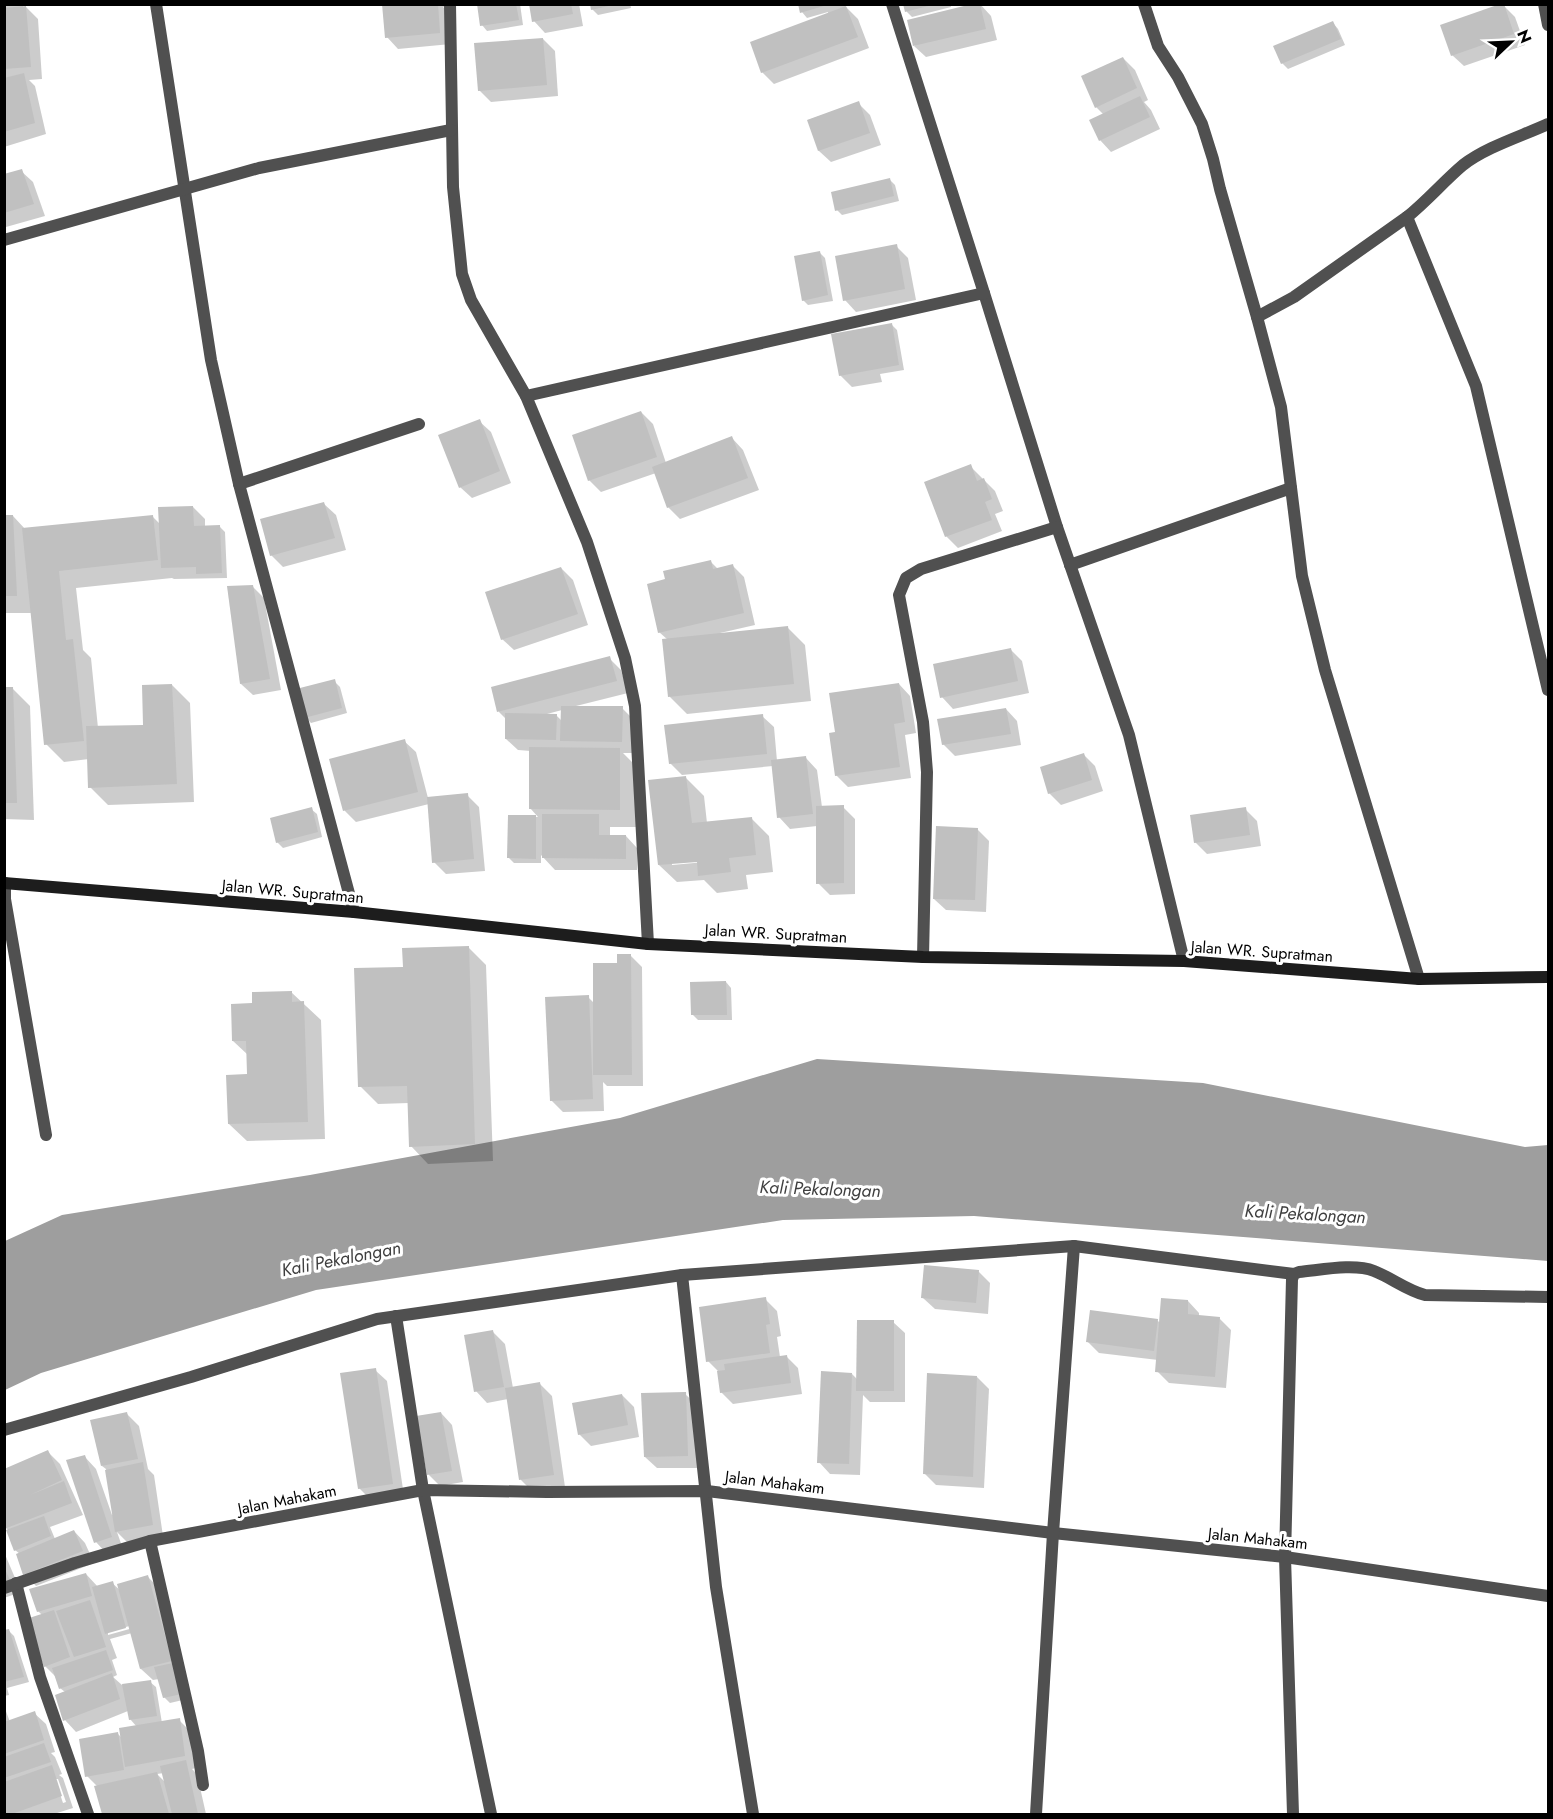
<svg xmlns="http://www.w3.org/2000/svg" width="1553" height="1819" viewBox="0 0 1553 1819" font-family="Jost,sans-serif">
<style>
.water{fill:#9e9e9e}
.shadow{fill:#0003;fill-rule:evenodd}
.building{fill:#c0c0c0}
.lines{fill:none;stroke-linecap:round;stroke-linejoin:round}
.lane{stroke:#505050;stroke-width:12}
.street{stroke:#505050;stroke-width:12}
.secondary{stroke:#1d1d1d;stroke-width:12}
.labels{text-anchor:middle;stroke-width:6;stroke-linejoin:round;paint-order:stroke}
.street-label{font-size:16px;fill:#000;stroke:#fff}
.water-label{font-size:18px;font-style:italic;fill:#3f3f3f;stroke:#fff}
</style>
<rect width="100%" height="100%" fill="#fff"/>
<polygon class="water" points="817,1059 1203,1083 1525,1147 1548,1145 1548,1261 974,1216 783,1220 316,1290 41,1373 5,1390 5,1241 62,1215 310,1175 620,1118"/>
<g class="shadow">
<polygon points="4,4 23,4 23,8 26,7 38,19 42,79 29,80 35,86 46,134 4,147"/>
<polygon points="386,4 453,4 453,6 443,7 448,12 451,44 398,49 387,37"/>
<polygon points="478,4 520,4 523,25 487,31 482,25"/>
<polygon points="531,4 579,4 583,26 545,33 534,21"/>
<polygon points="591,4 630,4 631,8 598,15 592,9"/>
<polygon points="799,4 847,4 845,6 858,19 869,48 774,84 762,72 828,14 828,12 807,18 802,12"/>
<polygon points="905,4 950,4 951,7 912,17 907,12"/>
<polygon points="980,4 991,16 997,40 926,57 914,46"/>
<polygon points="1503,5 1515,17 1525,45 1464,66 1452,55"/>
<polygon points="1333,23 1338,29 1345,45 1288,69 1282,63"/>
<polygon points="543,39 555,51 558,96 491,102 479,90"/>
<polygon points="1123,58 1135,70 1148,100 1144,102 1151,110 1160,129 1111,152 1100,140 1104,115 1096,107"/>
<polygon points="858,103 870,115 881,145 831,162 819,151 808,120"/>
<polygon points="21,171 33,182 45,216 6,227 4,226 4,176"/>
<polygon points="889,179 895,185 899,201 842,215 837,210"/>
<polygon points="896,246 908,258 916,300 856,312 845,300"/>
<polygon points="820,253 825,258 833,301 808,305 803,300"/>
<polygon points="892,325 897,330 904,370 880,374 882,382 852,387 840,375"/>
<polygon points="641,412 653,424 666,463 732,438 743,450 759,490 680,519 668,507 656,473 601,492 589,480"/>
<polygon points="479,421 491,432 511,483 472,498 460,487"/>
<polygon points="970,466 995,491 1003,511 995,514 1002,531 958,548 946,536"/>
<polygon points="324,504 336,515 346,550 283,567 271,555"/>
<polygon points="193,507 205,519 205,527 220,527 225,532 227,578 174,579 172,578 76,588 83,650 91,658 98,728 145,726 172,685 190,703 194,802 108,805 90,787 89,759 64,762 46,744 32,613 4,613 4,516 13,516 26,530 153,517 160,524"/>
<polygon points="711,562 718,569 733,566 744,577 755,625 720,633 720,635 787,627 805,645 811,701 687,714 670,697 668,640 659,632 667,581"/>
<polygon points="561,568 573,580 588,625 514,650 502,639"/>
<polygon points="252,586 264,598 281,690 253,695 241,684"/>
<polygon points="1010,649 1022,661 1029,693 953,709 942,697"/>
<path d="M609,658L621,670L628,693L576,706L622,708L634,720L633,753H623L637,767V827H610V836H626L637,848V870H555L541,855V863H514L509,858L510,816L538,817L530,808L531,751L518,750L506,739V719L499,712L493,688ZM562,710V721L556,715L547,714Z"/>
<polygon points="334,681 340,687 347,713 311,723 305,717"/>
<polygon points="899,684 910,696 916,733 905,735 911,778 848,787 836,775 837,733"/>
<polygon points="4,688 12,688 30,706 34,820 4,819"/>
<polygon points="1006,709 1017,721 1021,745 955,756 943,744"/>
<polygon points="762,716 774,727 777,761 806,758 817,770 822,807 843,807 855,819 855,894 830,895 818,883 817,826 790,829 779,817 773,766 682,775 670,763"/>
<polygon points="404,741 416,752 428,798 467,795 479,807 485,871 446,874 434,862 429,804 356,822 345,811 331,760"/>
<polygon points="1084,755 1095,766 1103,791 1061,805 1049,793"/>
<path d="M686,778L704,796L707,823L751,818L769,836L773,872L746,875L748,889L717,893L704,880L677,882L659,865ZM704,859L705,862L672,865V862Z"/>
<polygon points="311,809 317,814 322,837 283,848 277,842"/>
<polygon points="1245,809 1257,821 1261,846 1207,854 1195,842"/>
<polygon points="977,829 989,841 986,912 946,910 934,899"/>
<polygon points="468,947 486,965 493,1161 428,1164 411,1146 409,1103 378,1104 360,1086 405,968"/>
<polygon points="630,955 642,967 643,1086 607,1086 603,1082 604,1111 563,1112 551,1100 588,997 594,1003 619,964"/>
<polygon points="726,982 731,988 732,1020 698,1020 692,1014"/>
<polygon points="291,992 321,1020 325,1139 247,1141 229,1124 249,1075 248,1055 233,1041 254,1005"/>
<polygon points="978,1271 990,1283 988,1314 935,1309 923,1298"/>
<polygon points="765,1299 777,1311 781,1336 777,1337 780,1357 786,1356 798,1368 802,1394 733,1404 721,1392 718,1371 708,1361"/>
<polygon points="1188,1301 1199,1313 1199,1316 1219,1318 1231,1330 1226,1388 1169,1383 1157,1371 1158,1360 1099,1353 1087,1341 1157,1320 1161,1324"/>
<polygon points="893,1322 905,1333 905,1402 870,1402 863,1395 860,1475 830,1474 819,1462 852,1374 858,1380"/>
<polygon points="493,1332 505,1344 513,1388 540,1384 552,1396 565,1487 532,1491 521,1480 508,1399 487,1403 476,1391"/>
<polygon points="375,1370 387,1381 404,1496 371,1500 359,1488"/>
<polygon points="977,1377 989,1389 984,1488 936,1485 924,1473"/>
<polygon points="685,1394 697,1405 699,1468 657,1468 645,1457"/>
<polygon points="622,1395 634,1407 639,1437 591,1446 579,1434"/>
<polygon points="441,1413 452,1425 463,1482 440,1486 429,1475"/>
<polygon points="127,1414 139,1426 148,1469 154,1475 163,1536 128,1543 117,1532 123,1549 107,1554 96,1542 85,1457 96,1469 112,1515 113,1514 106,1469 102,1466"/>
<polygon points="48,1452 60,1464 83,1515 50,1527 55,1539 74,1531 85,1543 94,1563 36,1586 25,1574 20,1554 15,1550 9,1531 6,1528"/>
<polygon points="4,1552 21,1592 4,1598"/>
<path d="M86,1574L98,1587L112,1583L121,1591L148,1577L160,1589L187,1699L170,1703L164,1697L159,1679L153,1680L141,1669L132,1633L110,1639L117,1658L112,1660L117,1675L113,1677L122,1685L150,1682L156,1687L162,1723L179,1720L191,1732L196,1768L192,1769L197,1774L206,1814H103L96,1787H98L87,1776L118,1734L122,1738L137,1727L130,1719L128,1711L76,1732L65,1720V1692L60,1688L57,1678L45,1666L42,1615L38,1611ZM133,1625V1628L108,1635V1632ZM164,1773L166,1783L157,1774Z"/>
<polygon points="8,1630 14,1636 29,1682 7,1688 9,1695 4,1696 4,1632"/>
<path d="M4,1706L10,1722L34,1713L46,1724L55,1752L51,1753L55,1757L62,1774L59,1775L63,1778L73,1808L54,1814H4ZM55,1779H58L66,1802L63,1803Z"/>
</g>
<g class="building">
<polygon points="382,4 438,4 440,33 385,38"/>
<polygon points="477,4 516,4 519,20 480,26"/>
<polygon points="529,4 571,4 573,14 532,22"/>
<polygon points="590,4 613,4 613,5 591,10"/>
<polygon points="798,4 827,4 827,5 800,13"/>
<polygon points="903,4 932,4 932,5 905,12"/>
<polygon points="972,4 980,4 986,29 913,46 907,20"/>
<polygon points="1500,4 1504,4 1514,34 1451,56 1440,25"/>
<polygon points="26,6 31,67 4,69 4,8"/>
<polygon points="846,6 858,37 761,73 750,42"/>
<polygon points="1333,21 1341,39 1281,64 1273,46"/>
<polygon points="543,38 547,85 478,91 474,43"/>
<polygon points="1123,57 1137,88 1095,108 1081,76"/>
<polygon points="24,73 35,123 4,132 4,78"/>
<polygon points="1140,96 1150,117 1099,141 1089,120"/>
<polygon points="859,101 870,133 818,151 807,120"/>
<polygon points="22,169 34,204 4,213 4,174"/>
<polygon points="890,178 894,196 835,211 831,192"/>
<polygon points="897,244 905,289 843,301 835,256"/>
<polygon points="820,251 828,295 802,301 794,256"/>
<polygon points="892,323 899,365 839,376 831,334"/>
<polygon points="641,411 657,457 588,481 572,435"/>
<polygon points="480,419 500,471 459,488 438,435"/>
<polygon points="732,436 748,478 667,508 652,467"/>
<polygon points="971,464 977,481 984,478 992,499 985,502 992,520 945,537 924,482"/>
<polygon points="324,502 335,538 270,556 260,519"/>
<polygon points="193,506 194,526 220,525 222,573 196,574 196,567 161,568 158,507"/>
<polygon points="4,515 13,515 17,596 4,596"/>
<polygon points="153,515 158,560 59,571 66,640 73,639 84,741 44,745 22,528"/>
<polygon points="711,560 713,569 733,564 744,613 658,633 647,584 665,579 663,571"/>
<polygon points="561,567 578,614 501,640 485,592"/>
<polygon points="253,585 270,679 240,684 227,586"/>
<polygon points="788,626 794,684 668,697 662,639"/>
<polygon points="1011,648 1018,681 940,698 933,664"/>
<polygon points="610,656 617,681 497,712 491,687"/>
<polygon points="335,679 342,708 304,718 296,689"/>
<polygon points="899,683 905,722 894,724 900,767 835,776 829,733 835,732 829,693"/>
<polygon points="172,684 177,784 88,788 86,726 143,725 142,685"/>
<polygon points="4,687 13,687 17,803 4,803"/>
<polygon points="561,706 623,706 622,742 560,741"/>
<polygon points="1006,708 1011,734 942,745 937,719"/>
<polygon points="505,713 557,714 556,740 505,739"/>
<polygon points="763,714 767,754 669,764 664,725"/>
<polygon points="405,739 418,792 343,811 329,759"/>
<polygon points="529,747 620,748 620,810 529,809"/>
<polygon points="1084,753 1092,780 1048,794 1040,767"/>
<polygon points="806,756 813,814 777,818 771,760"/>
<polygon points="686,776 692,823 752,817 756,855 729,858 731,872 698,876 697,862 658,865 648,780"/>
<polygon points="468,793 474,859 432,863 427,797"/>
<polygon points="844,805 844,883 816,884 816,806"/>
<polygon points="312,807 318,832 276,843 270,818"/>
<polygon points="1246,807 1250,835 1194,843 1190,815"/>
<polygon points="542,814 599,814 599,835 626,835 626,859 542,858"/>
<polygon points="508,815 536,815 536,859 507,858"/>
<polygon points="936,826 978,828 975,900 933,899"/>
<polygon points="469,946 475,1144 409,1147 407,1086 358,1087 354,968 403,967 402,948"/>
<polygon points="617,954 631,954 632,1075 593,1075 593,963 617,963"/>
<polygon points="726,981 727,1015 691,1015 690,982"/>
<polygon points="292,991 292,1002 304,1001 308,1122 228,1124 226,1075 247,1074 246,1041 232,1041 231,1004 252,1003 252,992"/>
<polygon points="589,995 593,1099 550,1101 545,997"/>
<polygon points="924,1265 979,1270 976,1303 921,1298"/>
<polygon points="766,1297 770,1324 766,1325 770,1353 706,1362 699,1307"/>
<polygon points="1161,1298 1188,1300 1188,1314 1220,1317 1215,1377 1155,1372"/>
<polygon points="1090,1310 1158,1319 1154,1351 1086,1342"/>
<polygon points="857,1320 894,1320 894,1391 856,1391"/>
<polygon points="493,1330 504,1387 474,1392 464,1335"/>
<polygon points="787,1355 791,1383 720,1393 717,1371 725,1370 724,1364"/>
<polygon points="376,1368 393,1484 358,1489 340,1373"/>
<polygon points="821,1371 852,1373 849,1464 817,1463"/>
<polygon points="927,1373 977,1376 973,1477 923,1474"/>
<polygon points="540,1382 554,1475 519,1480 505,1388"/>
<polygon points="686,1392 688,1456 644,1457 641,1393"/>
<polygon points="622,1394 628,1425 578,1435 572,1403"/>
<polygon points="127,1412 138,1459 101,1466 90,1420"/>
<polygon points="441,1412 452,1471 427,1475 416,1416"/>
<polygon points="48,1450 62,1480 30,1495 64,1481 72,1503 4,1529 4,1469"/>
<polygon points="85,1455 112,1537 94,1543 66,1460"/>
<polygon points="143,1462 153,1525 115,1532 105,1470"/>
<polygon points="44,1516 51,1536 14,1551 6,1530"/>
<polygon points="74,1530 83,1551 23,1575 16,1554"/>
<polygon points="4,1567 10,1580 4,1583"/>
<polygon points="86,1573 92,1596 37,1612 29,1589"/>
<polygon points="148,1575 172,1661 140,1669 117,1584"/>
<polygon points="113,1581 126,1628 105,1634 92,1587"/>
<polygon points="90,1600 106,1647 74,1657 56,1611"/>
<polygon points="54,1610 70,1657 44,1667 26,1619"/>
<polygon points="9,1629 24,1677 4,1682 4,1630"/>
<polygon points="106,1650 113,1670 59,1689 52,1668"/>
<polygon points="173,1663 182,1694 163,1698 154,1667"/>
<polygon points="112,1673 120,1699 63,1721 55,1695"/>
<polygon points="151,1680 157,1716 129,1720 122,1684"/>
<polygon points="35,1711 44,1740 4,1754 4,1722"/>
<polygon points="180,1718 185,1756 125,1767 119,1728"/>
<polygon points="118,1732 124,1770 85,1777 79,1739"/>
<polygon points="44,1743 51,1762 4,1778 4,1757"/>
<polygon points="186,1760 198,1814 172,1814 160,1766"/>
<polygon points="52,1765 62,1796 12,1814 4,1814 4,1782"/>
<polygon points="157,1772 169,1814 102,1814 94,1786"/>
</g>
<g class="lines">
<polyline class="lane" points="5,883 5,899 46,1135"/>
<g class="street">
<polyline points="156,4 211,360 239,484 354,912"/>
<polyline points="450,4 453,187 462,274 471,300 526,396 587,542 625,658 635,706 648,944"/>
<polyline points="892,4 984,293 1057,527 1129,735 1184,961"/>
<polyline points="1144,4 1158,46 1178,77 1202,124 1213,159 1220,189 1257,317 1281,407 1302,576 1325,670 1419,979"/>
<polyline points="1544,4 1548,25"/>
<polyline points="1407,217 1476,386 1548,690"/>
<polyline points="4,240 259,168 451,130"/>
<path d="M1257,317L1294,297L1407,217C1427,201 1444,181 1463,165C1486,147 1522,136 1548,124"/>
<polyline points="526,396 984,293"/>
<polyline points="239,484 419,424"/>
<polyline points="1070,565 1291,488"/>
<polyline points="923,957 927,772 923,722 899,595 906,578 921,569 1057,527"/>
<polyline points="682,1275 716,1587 753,1814"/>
<polyline points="396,1316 423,1490 491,1814"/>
<polyline points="4,1430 191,1377 377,1319 682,1275 1074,1246 1294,1274"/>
<polyline points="150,1541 198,1751 203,1785"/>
<polyline points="16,1583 40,1677 88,1814"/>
<polyline points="4,1588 75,1563 150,1541 423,1490 547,1492 707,1491 1053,1533 1285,1557 1548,1596"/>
<polyline points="1036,1814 1053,1533 1074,1246"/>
<path d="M1293,1814L1285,1557L1292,1279L1294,1274L1299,1272C1321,1270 1354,1263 1374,1271C1392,1278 1406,1290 1425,1295L1548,1297"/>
</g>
<polyline class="secondary" points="4,883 354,912 648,944 923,957 1184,961 1419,979 1548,977"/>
</g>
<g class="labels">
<g class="street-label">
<text transform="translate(293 891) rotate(5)" y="6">Jalan WR. Supratman</text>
<text transform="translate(776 933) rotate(3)" y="6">Jalan WR. Supratman</text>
<text transform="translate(1262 951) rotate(4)" y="6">Jalan WR. Supratman</text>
<text transform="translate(775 1482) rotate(7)" y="6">Jalan Mahakam</text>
<text transform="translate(287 1499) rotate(-11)" y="6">Jalan Mahakam</text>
<text transform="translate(1258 1538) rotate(6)" y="6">Jalan Mahakam</text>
</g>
<g class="water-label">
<text transform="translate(820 1189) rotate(2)" y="6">Kali Pekalongan</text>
<text transform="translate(1305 1214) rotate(3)" y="6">Kali Pekalongan</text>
<text transform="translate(341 1259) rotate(-11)" y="6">Kali Pekalongan</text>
</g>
</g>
<rect width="1553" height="1819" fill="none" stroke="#000000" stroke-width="12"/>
<g transform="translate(1511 42) rotate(67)" stroke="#ffffff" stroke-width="4.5" paint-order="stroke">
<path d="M0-4.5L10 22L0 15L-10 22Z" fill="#000000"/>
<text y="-9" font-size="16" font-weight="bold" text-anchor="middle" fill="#000000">N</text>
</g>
</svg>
